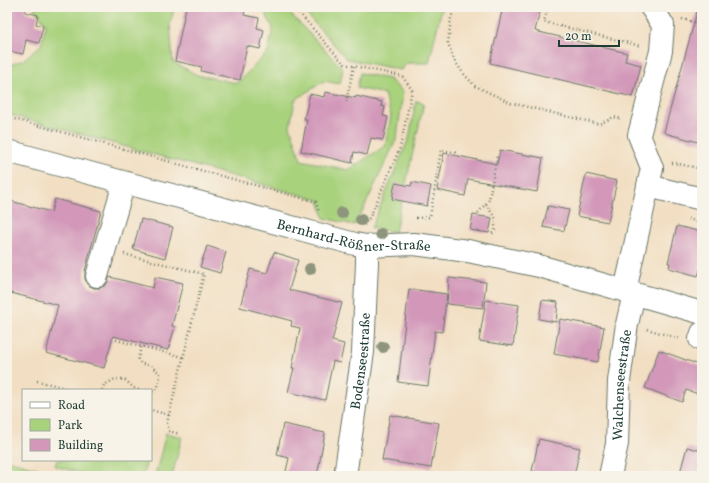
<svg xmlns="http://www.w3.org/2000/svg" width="709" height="483" viewBox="0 0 709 483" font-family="Vollkorn,serif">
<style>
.green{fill:#a9d27d;stroke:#648858}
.building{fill:#d297b9}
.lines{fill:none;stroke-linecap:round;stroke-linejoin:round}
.minor-casing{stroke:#697666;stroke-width:24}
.path{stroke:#697666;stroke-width:2.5;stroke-dasharray:1 3;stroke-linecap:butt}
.minor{stroke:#fff;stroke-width:22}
.tree{fill:#8d967d}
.labels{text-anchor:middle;stroke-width:3;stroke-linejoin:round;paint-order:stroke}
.street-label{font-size:14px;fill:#1f3d34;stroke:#f7f3e8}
</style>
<rect width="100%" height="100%" fill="#f7f3e8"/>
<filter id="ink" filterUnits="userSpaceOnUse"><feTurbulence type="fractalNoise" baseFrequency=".025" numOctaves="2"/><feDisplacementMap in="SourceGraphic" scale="8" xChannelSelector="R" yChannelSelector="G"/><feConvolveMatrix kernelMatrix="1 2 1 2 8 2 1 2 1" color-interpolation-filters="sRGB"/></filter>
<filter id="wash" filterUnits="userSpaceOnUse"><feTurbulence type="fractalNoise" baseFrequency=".012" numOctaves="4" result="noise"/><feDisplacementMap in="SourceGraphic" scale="16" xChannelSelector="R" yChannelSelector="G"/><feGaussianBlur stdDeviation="0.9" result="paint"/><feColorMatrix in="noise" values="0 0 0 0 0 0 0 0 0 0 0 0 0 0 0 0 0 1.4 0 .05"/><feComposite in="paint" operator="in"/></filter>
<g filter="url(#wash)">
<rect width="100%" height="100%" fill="#f2dfc3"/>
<g class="green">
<polygon points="33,7 176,7 174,9 170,24 173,62 197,75 237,83 268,52 273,28 263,9 252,7 284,7 343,69 340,84 324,81 295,100 290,126 301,160 348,170 385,146 391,116 384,94 357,88 360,73 389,79 403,92 397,138 363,210 354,225 324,218 319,200 7,114 7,66 23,60 41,45 46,24"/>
<polygon points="300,7 442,7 429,63 407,63 401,70 347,59"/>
<polygon points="416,101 424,103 395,232 371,228 409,138"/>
<polygon points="166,433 182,437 172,476 155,476"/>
<polygon points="7,460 66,476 7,476"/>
<polygon points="57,460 147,460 143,476 91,476 55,466"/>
</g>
<g id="blocks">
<g class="building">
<polygon points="7,7 26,7 25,12 38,15 36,24 43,26 39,43 26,40 23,54 7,51"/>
<polygon points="186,7 246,7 244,15 259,18 257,28 264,30 260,49 247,46 240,80 201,71 202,67 175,61"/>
<polygon points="503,7 541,7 535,31 627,53 625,61 641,65 633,97 490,63"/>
<polygon points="697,12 702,12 702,143 668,134 664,132"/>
<polygon points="325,92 356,98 356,96 382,102 381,106 385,107 383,116 388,117 383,140 371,138 367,155 354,152 352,163 301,151 307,119 304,119 310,94 324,97"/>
<polygon points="500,150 543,158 537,192 468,179 465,196 437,190 444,153 497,164"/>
<polygon points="586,174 617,181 608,222 577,216"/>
<polygon points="412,182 431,186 427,206 392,199 395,183 411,186"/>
<polygon points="55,199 101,211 85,271 85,279 88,285 94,288 100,288 106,285 110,277 153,288 155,277 183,283 172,326 175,327 168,350 113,336 104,368 46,353 58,305 7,292 7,200 51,212"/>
<polygon points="548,206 569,210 564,231 543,227"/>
<polygon points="473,215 492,218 489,233 470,230"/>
<polygon points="141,219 173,227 165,258 133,249"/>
<polygon points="677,226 702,232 702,263 698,276 669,268 670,263 668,263"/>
<polygon points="207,246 226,252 220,273 200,267"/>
<polygon points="274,252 298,260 289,290 342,303 332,341 344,344 340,363 333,361 325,400 288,392 294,368 292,368 300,328 291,326 292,321 240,307 250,269 267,273"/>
<polygon points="449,278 486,282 483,308 447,304"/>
<polygon points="409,289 447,294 442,332 435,331 428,386 398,382"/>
<polygon points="486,300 519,305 513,346 479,341"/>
<polygon points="542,300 558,302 556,322 539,319"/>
<polygon points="560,319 604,327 598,362 554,354"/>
<polygon points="659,350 702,366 702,395 686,390 682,402 645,388"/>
<polygon points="390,415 439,423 431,468 382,460"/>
<polygon points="283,424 325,433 317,476 285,476 289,458 277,455"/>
<polygon points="539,439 580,448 574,476 552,476 532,471"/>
<polygon points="687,447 702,451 702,476 679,476"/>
</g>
</g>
</g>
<g filter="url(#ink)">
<use href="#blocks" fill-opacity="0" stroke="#697666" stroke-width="1"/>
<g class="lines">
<defs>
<g id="minor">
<path id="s1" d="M7,151L355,244L367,246L414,244L468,251L539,266L702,313"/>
<polyline points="648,186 702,199"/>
<polyline points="97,276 124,183"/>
<polyline points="625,291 652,168 639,135 661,51 663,25 651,7"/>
<polyline points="700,339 702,333"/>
<path id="s2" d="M345,476L363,352L367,263V246"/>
<path id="s3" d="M610,476L617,444L619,381L627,324L634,294"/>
</g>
</defs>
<use href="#minor" class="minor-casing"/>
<g class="path">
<polyline points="294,7 344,64 402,76 412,90 400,148 370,217 364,225"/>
<polyline points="455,7 451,18 448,43 454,60 463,73 475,86 511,103 599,124 614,117 622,119"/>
<polyline points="548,7 544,22 641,46"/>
<polyline points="682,19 702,24"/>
<polyline points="346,102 354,66"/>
<polyline points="7,117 316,202 319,212"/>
<polyline points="672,163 674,163 702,169"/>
<polyline points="486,204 495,218 495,230 492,234"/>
<polyline points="478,213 489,200 497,155"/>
<polyline points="416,218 430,217 441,150 458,153"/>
<polyline points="688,219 702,223"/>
<polyline points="124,254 204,274 169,415 151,410"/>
<polyline points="647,329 680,339"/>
<polyline points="116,340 183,357"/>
<path d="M141,347L138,359L141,364L149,365L160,373C159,381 160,389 151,392"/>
<polyline points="37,381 74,390"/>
<polyline points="102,390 104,385 115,379 125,380 134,388 139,390"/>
<polyline points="169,415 167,423 169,431 180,434"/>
</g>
<use href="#minor" class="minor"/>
</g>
<g class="tree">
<circle cx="342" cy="213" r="6"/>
<circle cx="361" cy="220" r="6"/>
<circle cx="381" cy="234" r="6"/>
<circle cx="310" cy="269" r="6"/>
<circle cx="383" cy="347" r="6"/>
</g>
</g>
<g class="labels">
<g class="street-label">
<text dy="5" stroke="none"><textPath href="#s1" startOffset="358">Bernhard-Rößner-Straße</textPath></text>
<text dy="5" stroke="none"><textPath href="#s2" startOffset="116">Bodenseestraße</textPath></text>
<text dy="5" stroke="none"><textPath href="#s3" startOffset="92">Walchenseestraße</textPath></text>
</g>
</g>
<rect width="709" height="483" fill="none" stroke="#f7f3e8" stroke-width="24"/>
<rect x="22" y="389" width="130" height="72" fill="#f7f3e8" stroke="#a1aaa0"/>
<rect x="30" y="402" width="20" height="6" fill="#ffffff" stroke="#a1aaa0"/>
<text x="58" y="409" font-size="12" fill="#1f3d34">Road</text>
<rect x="30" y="419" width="20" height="12" fill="#a9d27d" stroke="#a1aaa0"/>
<text x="58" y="429" font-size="12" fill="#1f3d34">Park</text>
<rect x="30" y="439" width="20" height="12" fill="#d297b9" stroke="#a1aaa0"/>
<text x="58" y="449" font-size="12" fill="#1f3d34">Building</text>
<path d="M559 40v6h60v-6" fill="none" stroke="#1f3d34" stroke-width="2"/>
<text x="565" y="40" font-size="12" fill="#1f3d34" stroke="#f7f3e8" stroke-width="3" paint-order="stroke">20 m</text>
</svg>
